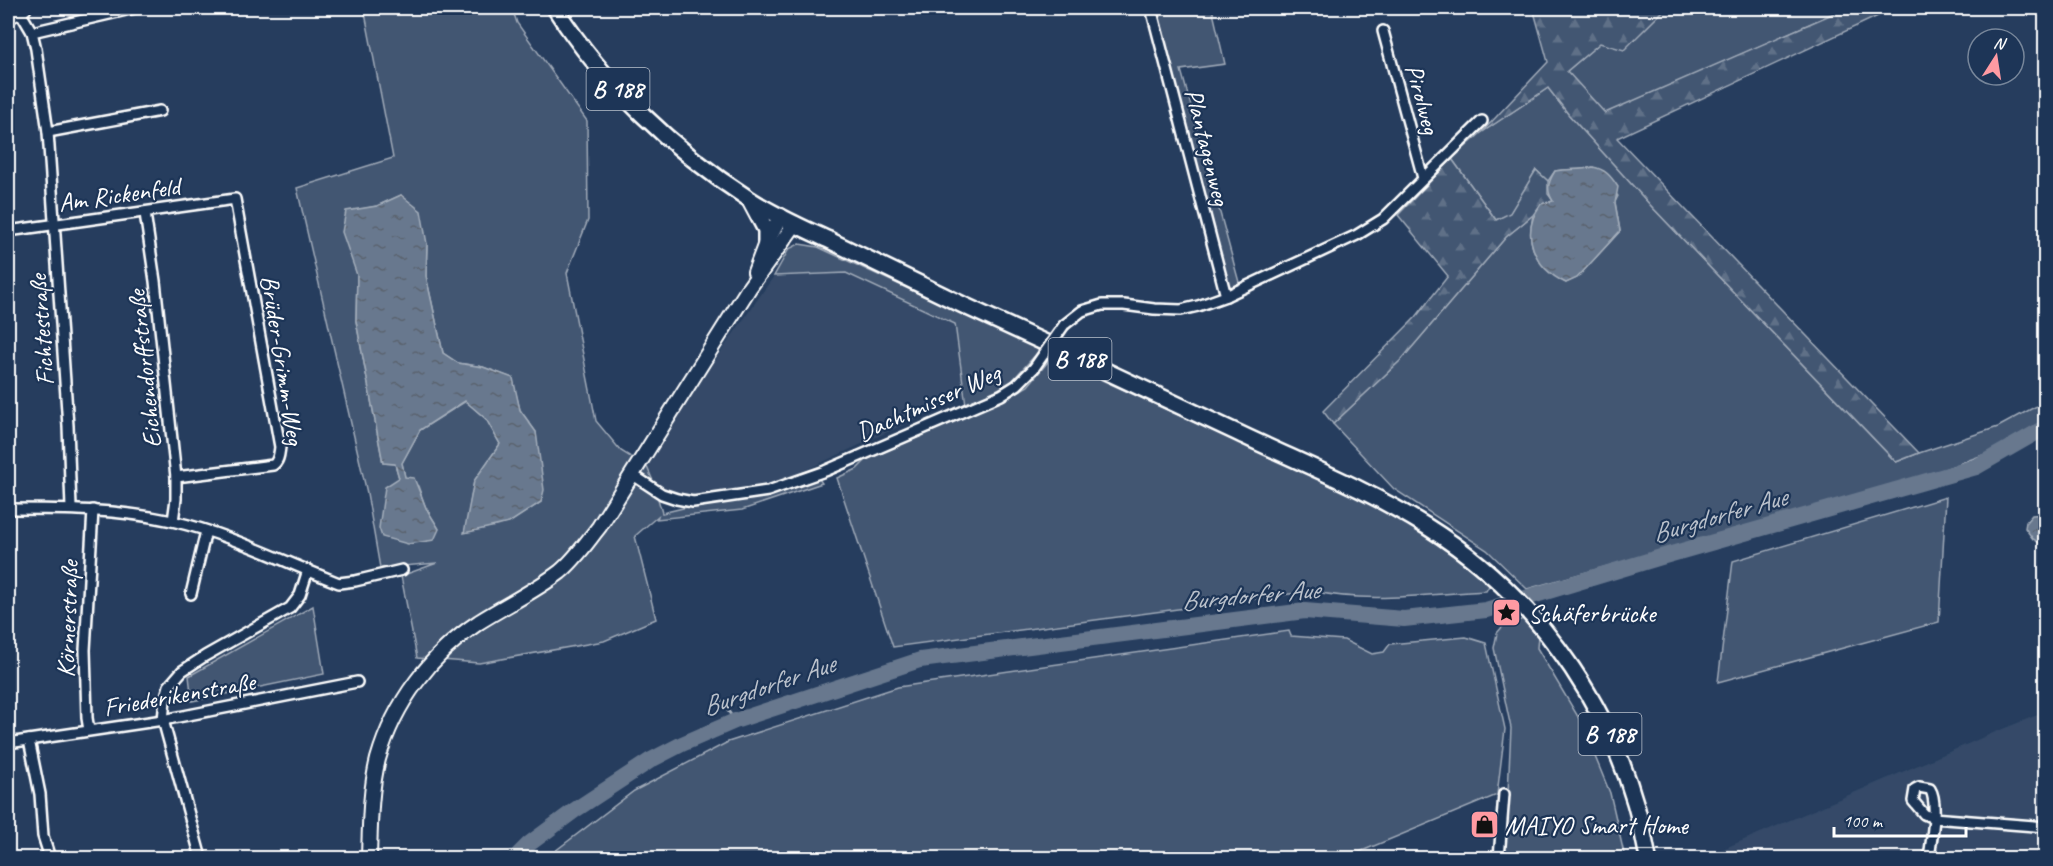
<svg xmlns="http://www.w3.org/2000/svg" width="2053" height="866" viewBox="0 0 2053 866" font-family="Caveat,sans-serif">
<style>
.built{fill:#344a68}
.green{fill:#425672;stroke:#a0aab8;stroke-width:1.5;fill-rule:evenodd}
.forest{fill:url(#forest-firs);stroke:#a0aab8;stroke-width:1.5}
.water{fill:url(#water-ripples);stroke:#a4aebb;stroke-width:1.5}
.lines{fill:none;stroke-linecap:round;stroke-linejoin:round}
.stream{stroke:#a4aebb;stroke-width:3}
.river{stroke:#67788e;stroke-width:16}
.street-casing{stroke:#fff;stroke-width:14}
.secondary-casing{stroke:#fff;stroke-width:18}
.primary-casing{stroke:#fff;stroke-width:20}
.street{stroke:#1d3557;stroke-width:9}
.secondary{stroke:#1d3557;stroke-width:14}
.primary{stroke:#1d3557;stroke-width:15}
.street-bridge-casing{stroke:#fff;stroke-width:14;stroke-linecap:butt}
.street-bridge{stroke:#1d3557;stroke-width:9}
.labels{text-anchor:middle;stroke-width:4.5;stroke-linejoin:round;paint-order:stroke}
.shield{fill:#1d3557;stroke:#bbc2cd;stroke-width:1.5}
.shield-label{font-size:24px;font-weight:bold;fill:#fff}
.street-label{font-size:26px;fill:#fff;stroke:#1d3557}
.poi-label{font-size:26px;fill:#fff;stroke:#1d3557;text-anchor:start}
.water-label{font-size:27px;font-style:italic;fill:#bbc2cc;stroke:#1d3557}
</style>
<defs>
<pattern id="forest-firs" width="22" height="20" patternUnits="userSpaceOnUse" patternTransform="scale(1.5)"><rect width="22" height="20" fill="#425672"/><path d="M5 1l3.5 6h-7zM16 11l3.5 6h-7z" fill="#5e6f87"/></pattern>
<pattern id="water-ripples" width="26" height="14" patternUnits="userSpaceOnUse" patternTransform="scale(1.5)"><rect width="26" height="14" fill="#67788e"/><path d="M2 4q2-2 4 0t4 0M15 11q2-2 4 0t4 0" fill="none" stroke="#5a626d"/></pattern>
</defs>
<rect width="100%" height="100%" fill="#263d5e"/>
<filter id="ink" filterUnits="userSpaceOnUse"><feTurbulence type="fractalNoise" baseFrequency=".0167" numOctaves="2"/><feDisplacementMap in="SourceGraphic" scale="12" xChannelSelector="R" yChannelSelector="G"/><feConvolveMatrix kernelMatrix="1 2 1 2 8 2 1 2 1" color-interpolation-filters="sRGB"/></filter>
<g filter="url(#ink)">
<g class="built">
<polygon points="846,273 955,324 965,396 771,486 695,498 675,494 653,481 647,467 699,383 774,276"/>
<polygon points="2045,712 2045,858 1702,858 2000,730"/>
</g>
<g class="green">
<path d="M364,8H512L517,23L587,121L588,220L567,273L596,421L621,451L647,467L653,481L662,513L817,476L822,483L742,510L657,519L658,516L635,536L656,619L604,641L479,663L417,658L401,576L437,563L380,568L367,493L297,188L393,158ZM401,195L427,244L426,276L443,353L458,363L483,367L512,378L520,410L536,432L541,502L508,523L465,532L474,481L500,444L486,419L466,401L420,430L402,463L405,478L418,486L426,508L439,529L399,478L395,464L383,463L356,321L357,275L346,212L377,206Z"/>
<polygon points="1155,8 1212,8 1225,64 1181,70 1240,286 1232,288 1225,281"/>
<polygon points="1666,8 1846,8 1605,114 1566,72 1600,43 1624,49"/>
<path d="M1548,88L1569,115L1653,208L1896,462L1919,453L1998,427L2046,401L2045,423L1991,452L1928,475L1527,589L1487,550L1394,489L1333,424L1402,359L1506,237L1533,215C1528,241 1530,254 1551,271C1556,276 1560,280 1566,283L1577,278L1620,231L1615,202L1618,196L1593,167C1580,171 1568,168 1555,171L1548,181L1536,170L1510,214L1496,220L1452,159L1481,133Z"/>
<polygon points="799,244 818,247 1040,350 1010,383 966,405 955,324 846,273 774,276 789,249"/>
<path d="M1052,357L1381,508C1419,531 1456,555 1490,584L1486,591C1429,594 1367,604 1312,591L893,647L837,478L857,469L871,455L1007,398L1028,386Z"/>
<polygon points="1946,497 1939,622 1718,682 1733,561"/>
<polygon points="313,606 324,674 192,701 189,676"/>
<polygon points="1524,619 1538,636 1537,648 1580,720 1610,793 1625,858 1505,858 1511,728 1494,648 1497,633 1504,625"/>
<polygon points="1289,631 1291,636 1344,640 1372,654 1384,652 1390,644 1466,637 1486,643 1505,729 1497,795 1345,858 546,858 634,791 728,742 898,687"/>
</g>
<g class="forest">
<polygon points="1533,8 1666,8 1624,50 1600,43 1567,71 1605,113 1846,8 1895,8 1617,138 1919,453 1896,462 1653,208 1569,115 1548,88 1481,133 1548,62"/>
<polygon points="1452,159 1496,220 1510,213 1536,170 1548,181 1548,194 1554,202 1541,204 1533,215 1506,237 1402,359 1333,424 1323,411 1416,317 1448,276 1398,215"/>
</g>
<g class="water">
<path d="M1593,167C1605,169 1611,176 1618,187L1615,203L1620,231L1577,278L1566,283C1534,268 1519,234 1541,204L1553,201C1546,190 1548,182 1555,171C1568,168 1580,171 1593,167Z"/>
<polygon points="401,195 421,211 427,244 426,276 443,353 458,363 483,367 513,378 520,410 536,432 544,490 541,502 509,523 464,533 474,481 500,444 486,419 465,401 420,430 402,463 405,477 414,478 426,508 439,529 434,540 408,544 382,537 379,528 385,487 399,478 395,464 383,463 356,321 357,275 342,232 346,211 377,206"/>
<polygon points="2045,514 2046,514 2045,546 2033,539 2025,528 2026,522 2032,515"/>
</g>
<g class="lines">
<polyline class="stream" points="718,696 735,721"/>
<polyline class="river" points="515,858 529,844 575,810 651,760 682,744 735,721 920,660 1305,611 1404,619 1486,610 1661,557 1976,467 2046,427"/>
<defs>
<g id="street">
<polyline points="1151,8 1226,296"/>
<polyline points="19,10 32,32 36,49 48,132 68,426 71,508"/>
<polyline points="1383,31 1423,178"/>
<polyline points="32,32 135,8"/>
<polyline points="48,132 160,111"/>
<polyline points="145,213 155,281 176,477 176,499 173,521"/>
<path d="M8,231L235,199L280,447C279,454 279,461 273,465L176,477"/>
<polyline points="1064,325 1082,311 1102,305 1124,305 1154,309 1181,310 1198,306 1226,296 1357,235 1383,219 1482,121"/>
<polyline points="633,475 662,494 677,499 693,502 768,491 825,471 1001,395 1017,385 1034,368"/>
<path d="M8,509C63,509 117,509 172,521C230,534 284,562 339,583L355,581L402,570"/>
<polyline points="191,594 206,531"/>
<polyline points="89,730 87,718 85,650 93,510"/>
<polyline points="29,740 40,794 43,836 50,858"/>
<polyline points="8,743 163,720 357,682"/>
<polyline points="201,858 163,720 165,700 169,686 182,671 205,656 290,608 300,595 308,570"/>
<polyline points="1499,858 1504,794"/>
<path d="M1929,858C1931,841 1939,803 1930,789L1919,787L1915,789L1913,801L1924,814L1933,818L2046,827"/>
</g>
<g id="secondary">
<polyline points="8,17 24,8"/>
<polyline points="755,272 766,243 781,216"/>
<path d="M369,858C370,825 370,791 378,759C394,703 431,654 479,622C506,605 535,591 560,572C575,560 587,542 599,527L749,288L795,224"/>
</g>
<g id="primary">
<path d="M555,8C604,85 673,150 749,199C775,216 805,229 833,242C876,263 919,284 963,305C1055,347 1147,390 1238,433C1301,463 1367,489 1426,526C1544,600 1624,721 1648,858"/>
<polyline points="750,200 766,230 766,243"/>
</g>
</defs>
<use href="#street" class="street-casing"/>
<use href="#secondary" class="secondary-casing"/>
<use href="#primary" class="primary-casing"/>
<use href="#street" class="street"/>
<use href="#secondary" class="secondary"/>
<use href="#primary" class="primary"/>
<defs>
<polyline id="street-bridge" points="1034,368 1064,325"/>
</defs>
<use href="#street-bridge" class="street-bridge-casing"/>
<use href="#street-bridge" class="street-bridge"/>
</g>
</g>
<defs>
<symbol id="sight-square" viewBox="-11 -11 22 22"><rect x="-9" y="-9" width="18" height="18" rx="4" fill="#ff9aa2" stroke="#1d3557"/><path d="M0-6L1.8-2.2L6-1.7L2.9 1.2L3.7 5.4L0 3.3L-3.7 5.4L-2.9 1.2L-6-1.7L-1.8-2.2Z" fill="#111"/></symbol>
<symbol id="shop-square" viewBox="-11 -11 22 22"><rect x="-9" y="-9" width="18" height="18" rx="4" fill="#ff9aa2" stroke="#1d3557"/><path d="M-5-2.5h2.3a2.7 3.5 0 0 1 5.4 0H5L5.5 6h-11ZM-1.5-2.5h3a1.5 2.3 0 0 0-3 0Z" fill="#111"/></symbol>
</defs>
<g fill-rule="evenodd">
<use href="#sight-square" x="1490" y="596" width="33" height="33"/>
<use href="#shop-square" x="1468" y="808" width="33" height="33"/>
</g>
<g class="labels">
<g class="shield">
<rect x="586.5" y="68" width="63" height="42" rx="4.5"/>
<rect x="1048.5" y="338" width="63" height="42" rx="4.5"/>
<rect x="1578.5" y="713" width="63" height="42" rx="4.5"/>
</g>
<g class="shield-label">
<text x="618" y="97">B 188</text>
<text x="1080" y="367">B 188</text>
<text x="1610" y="742">B 188</text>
</g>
<g class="street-label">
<text transform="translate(1423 99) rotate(75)" y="9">Pirolweg</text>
<text transform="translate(1208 147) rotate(76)" y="9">Plantagenweg</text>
<text transform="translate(119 194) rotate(-8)" y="9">Am Rickenfeld</text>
<text transform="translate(41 330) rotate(-94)" y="9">Fichtestraße</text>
<text transform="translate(283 360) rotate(81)" y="9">Brüder-Grimm-Weg</text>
<text transform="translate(144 369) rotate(-96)" y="9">Eichendorffstraße</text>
<text transform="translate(928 402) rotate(-24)" y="9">Dachtmisser Weg</text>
<text transform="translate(67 619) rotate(-88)" y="9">Körnerstraße</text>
<text transform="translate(179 694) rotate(-10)" y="9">Friederikenstraße</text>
</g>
<g class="poi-label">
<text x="1528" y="622">Schäferbrücke</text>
<text x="1505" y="834">MAIYO Smart Home</text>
</g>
<g class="water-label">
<text transform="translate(1719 515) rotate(-16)" y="9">Burgdorfer Aue</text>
<text transform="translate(1250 595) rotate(-5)" y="9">Burgdorfer Aue</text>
<text transform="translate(768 685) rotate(-19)" y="9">Burgdorfer Aue</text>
</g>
</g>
<rect width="2053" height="866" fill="none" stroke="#1d3557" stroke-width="30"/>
<rect x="15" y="15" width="2023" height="836" fill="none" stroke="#fff" stroke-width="2" filter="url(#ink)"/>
<g transform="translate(1996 57) rotate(12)"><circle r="28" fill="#1d3557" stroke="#77869a" stroke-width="1.5"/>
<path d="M0-4.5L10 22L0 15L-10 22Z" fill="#ff9aa2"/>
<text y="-9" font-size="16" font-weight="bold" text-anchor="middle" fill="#ffffff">N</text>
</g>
<path d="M1834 827v9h132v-9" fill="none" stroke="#ffffff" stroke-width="3"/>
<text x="1843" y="827" font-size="18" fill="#ffffff" stroke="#1d3557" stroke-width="4.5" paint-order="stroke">100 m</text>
</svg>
